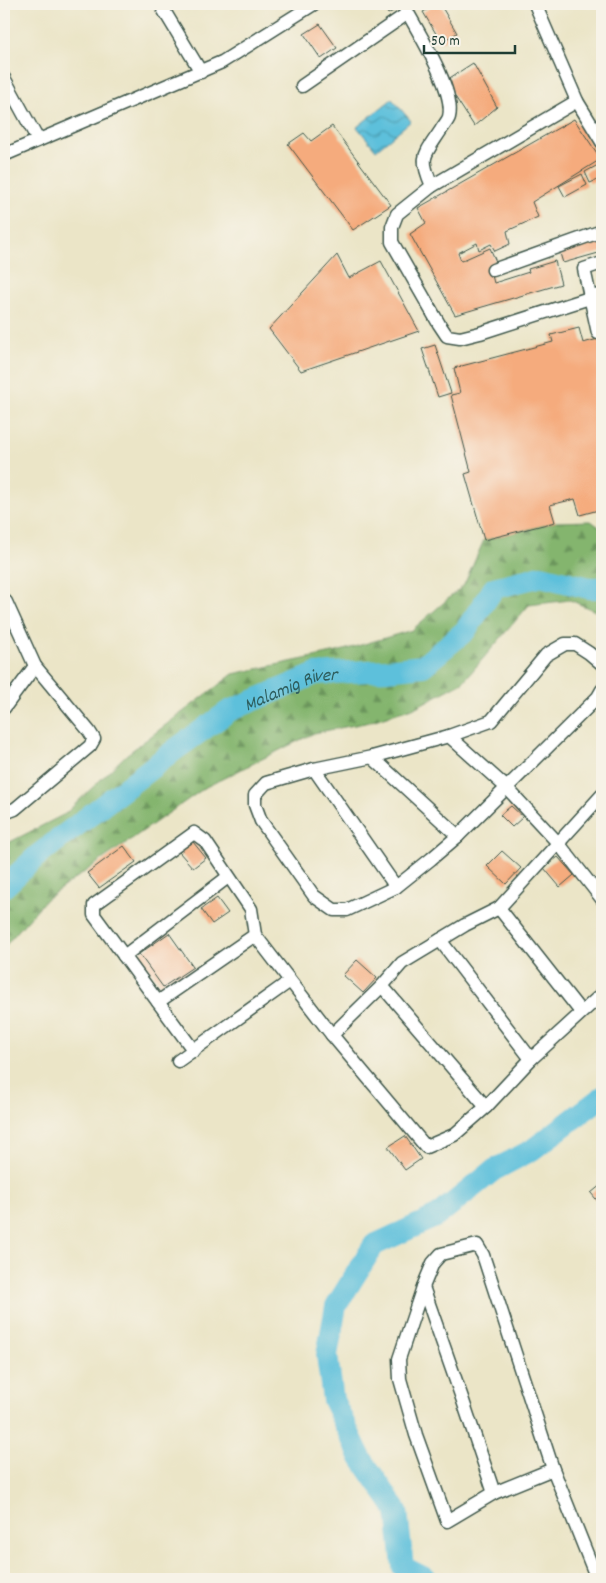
<svg xmlns="http://www.w3.org/2000/svg" width="606" height="1583" viewBox="0 0 606 1583" font-family="Dekko,sans-serif">
<style>
.forest{fill:url(#forest-firs);stroke:#527951}
.water{fill:url(#water-waves);stroke:#3e7e88}
.lines{fill:none;stroke-linecap:round;stroke-linejoin:round}
.river{stroke:#5dc0db;stroke-width:22}
.building{fill:#f5ab7d}
.minor-casing{stroke:#3e564a;stroke-width:15}
.minor{stroke:#fff;stroke-width:12}
.labels{text-anchor:middle;stroke-width:4;stroke-linejoin:round;paint-order:stroke}
.water-label{font-size:19px;font-style:italic;fill:#2e5e5e;stroke:#f7f3e8}
</style>
<defs>
<pattern id="forest-firs" width="22" height="20" patternUnits="userSpaceOnUse" patternTransform="scale(1.25)"><rect width="22" height="20" fill="#84b56e"/><path d="M5 1l3.5 6h-7zM16 11l3.5 6h-7z" fill="#6b945b"/></pattern>
<pattern id="water-waves" width="16" height="10" patternUnits="userSpaceOnUse" patternTransform="scale(1.25)"><rect width="16" height="10" fill="#5dc0db"/><path d="M0 5q4-4 8 0t8 0" fill="none" stroke="#4c9db2"/></pattern>
</defs>
<rect width="100%" height="100%" fill="#f7f3e8"/>
<filter id="ink" filterUnits="userSpaceOnUse"><feTurbulence type="fractalNoise" baseFrequency=".02" numOctaves="2"/><feDisplacementMap in="SourceGraphic" scale="10" xChannelSelector="R" yChannelSelector="G"/><feConvolveMatrix kernelMatrix="1 2 1 2 8 2 1 2 1" color-interpolation-filters="sRGB"/></filter>
<filter id="wash" filterUnits="userSpaceOnUse"><feTurbulence type="fractalNoise" baseFrequency=".0096" numOctaves="4" result="noise"/><feDisplacementMap in="SourceGraphic" scale="20" xChannelSelector="R" yChannelSelector="G"/><feGaussianBlur stdDeviation="1.12" result="paint"/><feColorMatrix in="noise" values="0 0 0 0 0 0 0 0 0 0 0 0 0 0 0 0 0 1.4 0 .05"/><feComposite in="paint" operator="in"/></filter>
<g filter="url(#wash)">
<rect width="100%" height="100%" fill="#ebe5c7"/>
<polygon class="forest" points="591,521 602,529 602,614 570,600 529,605 463,682 416,707 365,723 314,733 206,787 46,899 4,947 4,845 65,814 126,755 233,674 337,652 412,630 464,585 484,540 555,522"/>
<polygon class="water" points="392,99 411,121 376,150 357,127"/>
<g class="lines">
<g class="river">
<path id="s1" d="M4,887L37,856L176,749L229,711L316,674L386,670L423,666L465,631L494,588L541,576L589,588H602"/>
<polyline points="427,1579 403,1567 397,1511 361,1458 333,1400 327,1355 336,1306 374,1245 437,1216 494,1170 532,1150 602,1097"/>
</g>
</g>
<g id="blocks">
<g class="building">
<polygon points="382,4 392,4 395,10 388,14"/>
<polygon points="437,4 440,4 457,33 441,42 423,12"/>
<polygon points="320,24 337,48 321,59 304,34"/>
<polygon points="473,63 497,107 474,126 445,81"/>
<polygon points="574,119 601,159 532,202 538,217 507,231 510,244 495,251 491,244 479,250 477,243 458,253 461,261 490,248 497,264 490,268 494,283 529,272 528,269 555,261 561,284 455,315 410,234 426,223 418,208"/>
<polygon points="332,126 391,205 353,230 288,144 304,133 311,141"/>
<polygon points="598,165 602,174 602,178 590,183 585,172"/>
<polygon points="582,174 587,185 565,197 559,186"/>
<polygon points="602,237 602,252 563,263 559,250"/>
<polygon points="337,255 349,278 381,261 419,331 301,371 269,329"/>
<polygon points="579,328 583,343 602,338 602,509 580,515 575,499 550,505 555,522 484,540 465,474 471,472 451,395 460,393 454,368 553,342 551,335"/>
<polygon points="435,345 451,393 438,397 422,349"/>
<polygon points="511,806 523,817 512,827 500,815"/>
<polygon points="193,842 206,858 193,868 179,852"/>
<polygon points="124,846 136,862 99,888 87,873"/>
<polygon points="502,851 521,868 506,884 487,866"/>
<polygon points="558,857 574,875 560,887 544,868"/>
<polygon points="217,898 228,913 212,924 201,909"/>
<polygon points="169,933 193,967 163,987 139,954"/>
<polygon points="357,960 377,978 363,993 343,975"/>
<polygon points="405,1136 421,1159 405,1170 388,1147"/>
<polygon points="602,1184 602,1202 600,1204 591,1193"/>
</g>
</g>
</g>
<g filter="url(#ink)">
<use href="#blocks" fill-opacity="0" stroke="#3e564a" stroke-width="1"/>
<g class="lines">
<defs>
<g id="minor">
<polyline points="160,4 201,72"/>
<path d="M403,4C416,29 456,90 449,117C448,121 443,126 441,130C424,156 419,156 432,186"/>
<polyline points="535,4 577,101 602,142"/>
<polyline points="4,78 38,140"/>
<polyline points="302,86 408,13"/>
<polyline points="577,101 432,186 397,214 392,227 392,242 439,324 447,336 460,338 480,333 602,294"/>
<polyline points="4,155 222,62 314,4"/>
<polyline points="493,270 602,231"/>
<polyline points="598,333 584,269 602,263"/>
<polyline points="4,600 6,602 35,666 89,731 94,739 90,746 15,809 4,813"/>
<polyline points="602,664 589,653 575,644 565,644 546,655 491,721 449,736 372,757 314,769 266,783 255,795 255,805 261,821 314,896 334,910 347,910 396,887 431,859 458,836 598,697 602,690"/>
<polyline points="4,708 35,666"/>
<polyline points="449,736 507,788 559,844 602,899"/>
<polyline points="372,757 458,836"/>
<polyline points="314,769 396,887"/>
<polyline points="499,908 581,1012"/>
<polyline points="440,940 531,1059"/>
<polyline points="124,956 228,877"/>
<polyline points="382,986 486,1107"/>
<polyline points="158,1002 255,935"/>
<polyline points="332,1035 382,986 402,963 465,925 499,908 602,795"/>
<polyline points="194,1051 94,915 94,905 194,833 205,841 251,909 255,935 332,1035 426,1147 454,1135 486,1107 531,1059 602,994"/>
<polyline points="178,1061 290,981"/>
<polyline points="423,1287 462,1398 494,1493"/>
<polyline points="553,1469 494,1493 447,1521 416,1435 400,1379 399,1359 423,1287 433,1263 441,1254 477,1245 483,1255 553,1469 597,1579"/>
</g>
</defs>
<use href="#minor" class="minor-casing"/>
<use href="#minor" class="minor"/>
</g>
</g>
<g class="labels">
<g class="water-label">
<text dy="7" stroke="none"><textPath href="#s1" startOffset="352">Malamig River</textPath></text>
</g>
</g>
<rect width="606" height="1583" fill="none" stroke="#f7f3e8" stroke-width="20"/>
<path d="M424 45v8h91v-8" fill="none" stroke="#1f3d34" stroke-width="2.5"/>
<text x="431" y="45" font-size="15" fill="#1f3d34" stroke="#f7f3e8" stroke-width="4" paint-order="stroke">50 m</text>
</svg>
